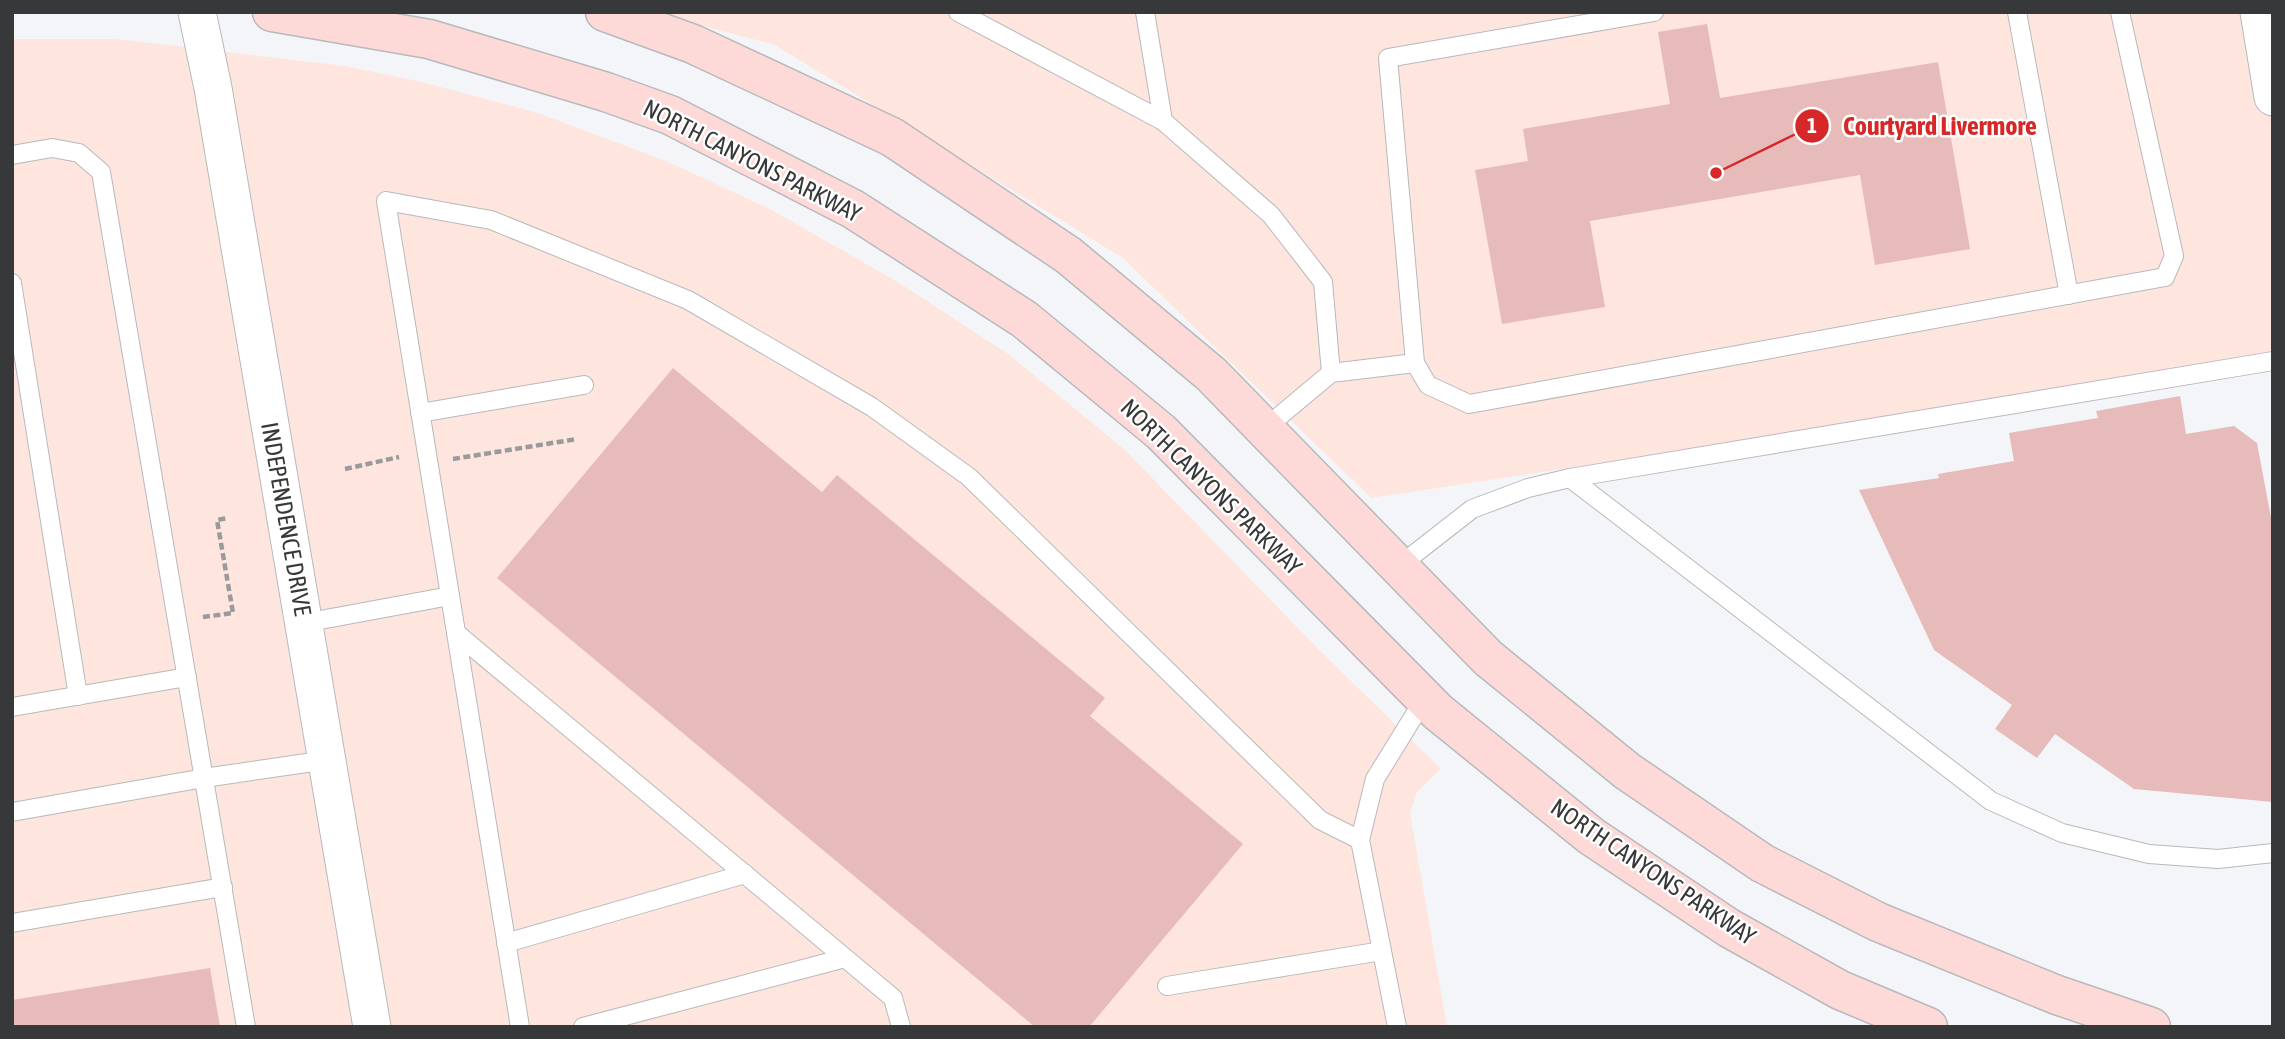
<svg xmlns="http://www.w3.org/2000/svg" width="2285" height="1039" viewBox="0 0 2285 1039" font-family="'Asap Condensed',sans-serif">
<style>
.commercial{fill:#fee5dd}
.building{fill:#e6bbb9}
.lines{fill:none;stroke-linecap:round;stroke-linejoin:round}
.service-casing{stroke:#b8b9bc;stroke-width:20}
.minor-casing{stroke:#b8b9bc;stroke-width:39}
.secondary-casing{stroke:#b8b9bc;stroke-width:41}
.path{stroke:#999a9d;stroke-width:4.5;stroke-dasharray:7 3.5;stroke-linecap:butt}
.service{stroke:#fff;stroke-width:18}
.minor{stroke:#fff;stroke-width:37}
.secondary{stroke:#fddad7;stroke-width:38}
.labels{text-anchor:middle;stroke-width:5;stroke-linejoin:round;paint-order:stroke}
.street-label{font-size:24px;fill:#373839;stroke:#fff}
.leader{fill:none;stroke:#d62828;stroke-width:2.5}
.callout-dot{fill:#d62828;stroke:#fff;stroke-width:2.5}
.mark-label{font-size:21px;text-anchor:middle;font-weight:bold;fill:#fff}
.callout-label{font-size:26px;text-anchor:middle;font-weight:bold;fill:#d62828;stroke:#fff;stroke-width:5;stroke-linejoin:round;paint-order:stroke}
</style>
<rect width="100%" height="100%" fill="#f4f5f9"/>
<g class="commercial">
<polygon points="650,12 2273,12 2273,361 1371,498 1123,258 775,45"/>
<polygon points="12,39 117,39 344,66 418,81 538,113 666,161 768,208 896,281 1008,354 1125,450 1319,650 1441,769 1417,792 1410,813 1447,1027 12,1027"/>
</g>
<g class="building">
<polygon points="1707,24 1720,98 1938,62 1970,249 1875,265 1860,175 1590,221 1605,307 1502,324 1475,170 1528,161 1523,129 1670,104 1658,32"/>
<polygon points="673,368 822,492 837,475 1105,698 1090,716 1243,844 1089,1027 1035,1027 497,578"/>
<polygon points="2180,396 2186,434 2234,426 2257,443 2273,528 2273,802 2134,789 2055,734 2037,758 1995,729 2012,705 1934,650 1859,490 1939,478 1938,474 2014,461 2009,433 2098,418 2096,411"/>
<polygon points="210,968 220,1027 12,1027 12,1000"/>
</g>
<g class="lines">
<defs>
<g id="service">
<polyline points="958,12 1163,121 1271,215 1323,282 1331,373"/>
<polyline points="1145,12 1163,121"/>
<polyline points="1654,12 1388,58 1415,363 1428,385 1469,404 2165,277 2174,256 2120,12"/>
<polyline points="2017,12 2069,295"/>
<polyline points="12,155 52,148 79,153 101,172 246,1027"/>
<polyline points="12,283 78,696"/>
<polyline points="420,413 584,385"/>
<polyline points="1264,429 1331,373 1415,363"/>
<polyline points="1570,478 1991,801 2062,833 2149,854 2218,859 2273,853"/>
<polyline points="1399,566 1472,509 1528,488 1570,478 2273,361"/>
<polyline points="304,623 450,596"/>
<polyline points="456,633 893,998 901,1027"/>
<polyline points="12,707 187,677"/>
<polyline points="12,812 204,778 327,760"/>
<polyline points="12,923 223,887"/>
<polyline points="506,943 745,874"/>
<polyline points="1167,986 1382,951"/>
<polyline points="520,1027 386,201 491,220 688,300 872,407 969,477 1320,820 1360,840"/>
<polyline points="583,1027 845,958"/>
<polyline points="1397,1027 1360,840 1375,779 1425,698"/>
</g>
<g id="minor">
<polyline points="197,12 213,88 372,1027"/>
<polyline points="2259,12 2273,97"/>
</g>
<g id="secondary">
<polyline points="272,12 429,39 606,92 670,115 853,209 1024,319 1161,432 1438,712 1591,836 1729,928 1840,990 1928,1027"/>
<polyline points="605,12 693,44 892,137 1068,255 1211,374 1488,658 1627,771 1762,863 1878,922 2057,995 2151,1027"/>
</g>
</defs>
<use href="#service" class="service-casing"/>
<use href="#minor" class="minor-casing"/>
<use href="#secondary" class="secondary-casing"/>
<g class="path">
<polyline points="453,459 577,439"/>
<polyline points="345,469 399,457"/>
<polyline points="203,617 233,613 217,520 228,518"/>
</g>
<use href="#service" class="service"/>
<use href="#minor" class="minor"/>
<use href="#secondary" class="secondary"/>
</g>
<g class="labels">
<g class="street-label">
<text transform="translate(752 161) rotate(27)" y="8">NORTH CANYONS PARKWAY</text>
<text transform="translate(1211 487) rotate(44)" y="8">NORTH CANYONS PARKWAY</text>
<text transform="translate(286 519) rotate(80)" y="8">INDEPENDENCE DRIVE</text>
<text transform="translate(1653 872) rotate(34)" y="8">NORTH CANYONS PARKWAY</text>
</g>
</g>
<path class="leader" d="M1716 173L1812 126"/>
<g class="callout-dot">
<circle cx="1716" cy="173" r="7"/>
<circle cx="1812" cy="126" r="18"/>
</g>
<g class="mark-label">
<text x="1812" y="133">1</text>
</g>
<g class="callout-label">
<text x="1940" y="135">Courtyard Livermore</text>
</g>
<rect width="2285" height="1039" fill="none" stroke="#373839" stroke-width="28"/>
</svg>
